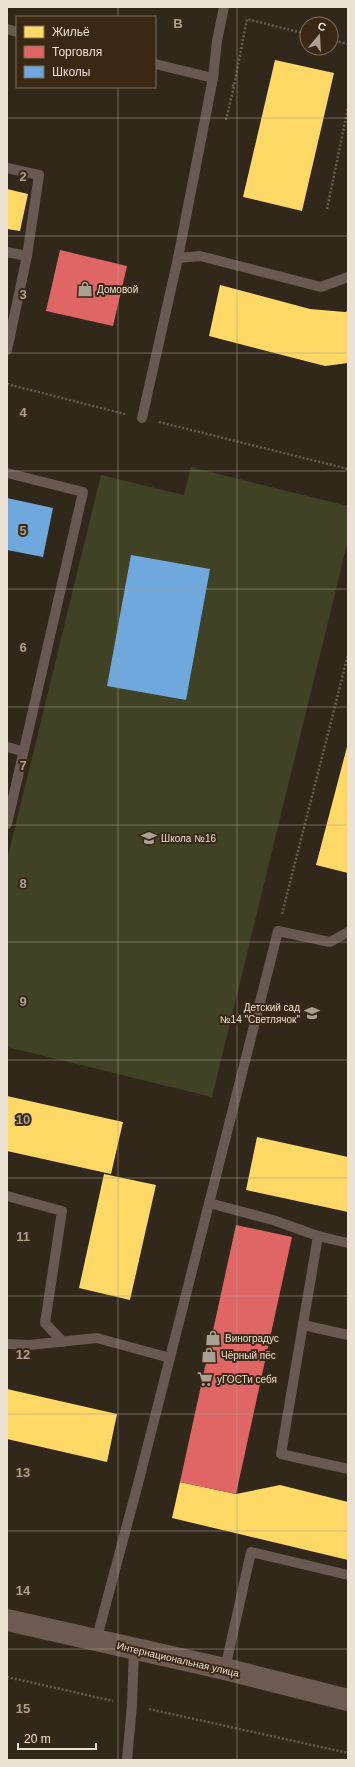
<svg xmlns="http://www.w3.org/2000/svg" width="355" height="1767" viewBox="0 0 355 1767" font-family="Helvetica,sans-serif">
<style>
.garden{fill:#3f4225}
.homes{fill:#ffd966}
.shops{fill:#e06666}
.schools{fill:#6fa8dc}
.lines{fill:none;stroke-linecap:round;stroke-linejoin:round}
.path{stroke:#675d56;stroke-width:2.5;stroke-dasharray:2 2;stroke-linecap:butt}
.service{stroke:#685952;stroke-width:10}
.secondary{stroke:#6c5b53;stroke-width:22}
.grid{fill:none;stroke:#aaa093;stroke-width:1;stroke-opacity:0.55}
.labels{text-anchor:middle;stroke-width:4;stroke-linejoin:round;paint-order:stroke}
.poi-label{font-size:10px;fill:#ebe1d4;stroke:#392813;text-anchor:start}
.street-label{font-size:10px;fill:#ebe1d4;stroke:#392813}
.grid-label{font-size:13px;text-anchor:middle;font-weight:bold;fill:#aaa093;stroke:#392813;stroke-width:4;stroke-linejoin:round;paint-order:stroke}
</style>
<rect width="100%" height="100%" fill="#31271b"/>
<polygon class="garden" points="191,467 348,506 348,540 212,1097 7,1047 7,860 101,475 184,495"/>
<g class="homes">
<polygon points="275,60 334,73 302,211 243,197"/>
<polygon points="7,189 28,194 20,231 7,229"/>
<polygon points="220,285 310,309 345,312 348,311 348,363 325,366 209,336"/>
<polygon points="348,743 348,873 316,865"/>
<polygon points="7,1096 123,1122 111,1174 7,1151"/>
<polygon points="257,1137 348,1157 348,1212 246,1190"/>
<polygon points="104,1174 156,1185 130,1300 79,1288"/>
<polygon points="7,1389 117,1414 107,1462 7,1439"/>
<polygon points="180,1482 236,1494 280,1485 348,1502 348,1560 172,1518"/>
</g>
<g class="shops">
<polygon points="60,250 127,266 113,326 46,311"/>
<polygon points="236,1225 292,1237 236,1494 180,1482"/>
</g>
<g class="schools">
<polygon points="7,498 53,508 43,557 7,550"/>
<polygon points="131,555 210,569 186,700 107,686"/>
</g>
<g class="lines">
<g class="path">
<polyline points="331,40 348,44"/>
<polyline points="232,85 234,86 247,19 307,34"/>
<polyline points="226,120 234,86"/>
<polyline points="327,209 348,108"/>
<polyline points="7,384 125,414"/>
<polyline points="159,422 348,469"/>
<polyline points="282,914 348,655"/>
<polyline points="7,1677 113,1701"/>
<polyline points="149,1709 348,1753"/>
</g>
<g class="service">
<polyline points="7,29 17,32"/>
<polyline points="155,64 213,78"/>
<polyline points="7,168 39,175 27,256 7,350"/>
<polyline points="7,252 27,256"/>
<polyline points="178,258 213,78 217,41 224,7"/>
<polyline points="142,418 178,258 200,256 321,287 348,277"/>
<polyline points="7,473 83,492 7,824"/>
<polyline points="7,747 22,751"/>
<polyline points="7,1196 62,1211 45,1323 63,1342"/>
<polyline points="209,1203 273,1220 318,1236"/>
<polyline points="348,1243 318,1236 281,1454 348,1469"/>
<polyline points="303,1325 348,1335"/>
<polyline points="7,1344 29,1345 97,1338 170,1358"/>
<polyline points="96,1641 139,1480 278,931 330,942 348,932"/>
<polyline points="225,1669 251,1552 348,1575"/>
<polyline points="127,1760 132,1705 134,1648"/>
</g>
<polyline class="secondary" points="7,1620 225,1669 348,1700"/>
</g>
<path class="grid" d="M118,7V17M237,7V1760M118,87V1760M7,118H348M7,236H348M7,353H348M7,471H348M7,589H348M7,707H348M7,825H348M7,942H348M7,1060H348M7,1178H348M7,1296H348M7,1414H348M7,1531H348M7,1649H348"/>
<defs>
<symbol id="shop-bare" viewBox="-9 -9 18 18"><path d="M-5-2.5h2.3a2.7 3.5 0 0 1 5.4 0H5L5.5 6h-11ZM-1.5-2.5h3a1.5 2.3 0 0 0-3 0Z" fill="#aaa093" stroke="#392813" stroke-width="2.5" paint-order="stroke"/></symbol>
<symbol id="school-bare" viewBox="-9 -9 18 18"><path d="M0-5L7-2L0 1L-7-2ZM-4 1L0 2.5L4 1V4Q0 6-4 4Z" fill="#aaa093" stroke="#392813" stroke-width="2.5" paint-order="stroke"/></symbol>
<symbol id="supermarket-bare" viewBox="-9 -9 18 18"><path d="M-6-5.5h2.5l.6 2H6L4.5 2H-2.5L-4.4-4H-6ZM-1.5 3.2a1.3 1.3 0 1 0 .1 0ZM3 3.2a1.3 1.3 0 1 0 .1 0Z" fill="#aaa093" stroke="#392813" stroke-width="2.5" paint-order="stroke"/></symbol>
</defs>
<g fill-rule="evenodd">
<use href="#shop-bare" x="74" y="278" width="22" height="22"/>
<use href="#school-bare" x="138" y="827" width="22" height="22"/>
<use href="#school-bare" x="301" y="1002" width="22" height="22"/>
<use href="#shop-bare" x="202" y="1327" width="22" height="22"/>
<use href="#shop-bare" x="198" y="1344" width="22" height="22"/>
<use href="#supermarket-bare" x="194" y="1368" width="22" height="22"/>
</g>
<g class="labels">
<g class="poi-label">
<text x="97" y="293">Домовой</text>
<text x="161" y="842">Школа №16</text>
<text x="300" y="1011" text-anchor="end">Детский сад<tspan x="300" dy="12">№14 "Светлячок"</tspan></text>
<text x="225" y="1342">Виноградус</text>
<text x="221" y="1359">Чёрный пёс</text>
<text x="217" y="1383">уГОСТи себя</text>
</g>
<g class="street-label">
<text transform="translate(178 1659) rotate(13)" y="4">Интернациональная улица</text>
</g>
</g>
<g class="grid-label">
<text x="178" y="28">B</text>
<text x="23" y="181">2</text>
<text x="23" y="299">3</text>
<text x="23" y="417">4</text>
<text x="23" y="535">5</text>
<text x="23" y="652">6</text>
<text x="23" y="770">7</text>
<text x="23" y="888">8</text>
<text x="23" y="1006">9</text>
<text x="23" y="1124">10</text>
<text x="23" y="1241">11</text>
<text x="23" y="1359">12</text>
<text x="23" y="1477">13</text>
<text x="23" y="1595">14</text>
<text x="23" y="1713">15</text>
</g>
<rect width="355" height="1767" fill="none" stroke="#ebe1d4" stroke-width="16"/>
<rect x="16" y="16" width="140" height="72" fill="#392813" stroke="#807260"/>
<rect x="24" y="26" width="20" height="12" fill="#ffd966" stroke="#807260"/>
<text x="52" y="36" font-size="12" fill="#ebe1d4">Жильё</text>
<rect x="24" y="46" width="20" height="12" fill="#e06666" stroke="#807260"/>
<text x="52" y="56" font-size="12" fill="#ebe1d4">Торговля</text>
<rect x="24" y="66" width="20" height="12" fill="#6fa8dc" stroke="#807260"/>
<text x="52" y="76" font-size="12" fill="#ebe1d4">Школы</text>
<g transform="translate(319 36) rotate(18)"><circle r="19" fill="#392813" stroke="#807260"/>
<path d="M0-3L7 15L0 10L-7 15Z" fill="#aaa093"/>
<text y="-6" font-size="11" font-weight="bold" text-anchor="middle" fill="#ebe1d4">С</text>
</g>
<path d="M18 1743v6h78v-6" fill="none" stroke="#ebe1d4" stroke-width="2"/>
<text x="24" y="1743" font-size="12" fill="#ebe1d4" stroke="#392813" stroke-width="3" paint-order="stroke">20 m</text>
</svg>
